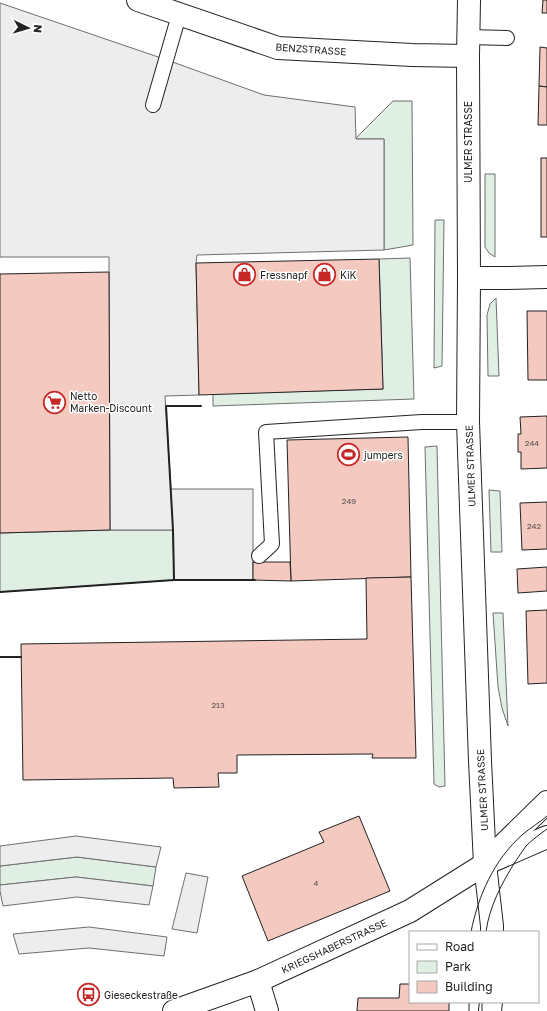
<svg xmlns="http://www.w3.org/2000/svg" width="547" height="1011" viewBox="0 0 547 1011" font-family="'Golos Text',sans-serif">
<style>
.green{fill:#e0efe3;stroke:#6f6f6f}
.parking{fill:#ededed;stroke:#6f6f6f}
.building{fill:#f3c9c0;stroke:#222}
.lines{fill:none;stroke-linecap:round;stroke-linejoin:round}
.lane-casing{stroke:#222;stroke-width:16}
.street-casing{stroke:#222;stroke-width:24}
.secondary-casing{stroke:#222;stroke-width:24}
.lane{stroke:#fff;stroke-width:14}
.street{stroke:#fff;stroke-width:22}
.secondary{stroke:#fff;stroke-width:22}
.tram{stroke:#222;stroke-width:1}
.wall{stroke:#222;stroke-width:2}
.labels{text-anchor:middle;stroke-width:3;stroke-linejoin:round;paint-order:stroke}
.number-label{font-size:8px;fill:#564c4a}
.street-label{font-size:10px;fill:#222;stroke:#fff}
.poi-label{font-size:10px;fill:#222;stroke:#fff;text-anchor:start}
</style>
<rect width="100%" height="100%" fill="#fff"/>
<g class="green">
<polygon points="393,101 412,101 413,245 384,250 384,139 355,139"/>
<polygon points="485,174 495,174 495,257 489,253 485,247"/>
<polygon points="435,220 444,220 442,366 434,368"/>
<polygon points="410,258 414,399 213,406 213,394 383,389 379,259"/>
<polygon points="496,298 499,376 488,376 487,315 490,304"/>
<polygon points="437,446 445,786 439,787 434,784 425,447"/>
<polygon points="489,490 500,491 502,552 491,552"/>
<polygon points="110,530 173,530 174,580 0,592 0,533"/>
<polygon points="493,613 503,613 508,726 502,708 498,687"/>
<polygon points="77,857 156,867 153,886 76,877 0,885 0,866"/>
</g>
<g class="parking">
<polygon points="0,3 167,60 264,95 355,107 356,139 384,139 384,250 197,255 196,263 199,395 165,396 171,489 253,489 253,580 174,580 173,530 110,530 109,257 0,257"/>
<polygon points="76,836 161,847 156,867 77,857 0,866 0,846"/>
<polygon points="186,873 208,877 197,933 172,929"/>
<polygon points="76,877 153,886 149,905 77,897 3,906 0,891 0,885"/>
<polygon points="89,927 167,937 164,956 89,948 19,954 13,934"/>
</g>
<g class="building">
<polygon points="543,0 547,0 547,13 542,13"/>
<polygon points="540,47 547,48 547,87 539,86"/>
<polygon points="539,86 547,87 547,125 538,125"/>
<rect x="541" y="158" width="6" height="79"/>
<polygon points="379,259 383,389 199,395 196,263"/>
<polygon points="109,272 110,530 0,533 0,274"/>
<polygon points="527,311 547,311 547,380 528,380"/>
<polygon points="547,416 547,468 521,469 521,452 518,452 518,434 521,434 520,417"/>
<polygon points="408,437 411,577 291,581 287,440"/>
<polygon points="547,502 547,549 522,550 520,503"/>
<polygon points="253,562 290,562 291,581 253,580"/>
<polygon points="547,567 547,591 518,593 517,569"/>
<polygon points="411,577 416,758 372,758 373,754 237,755 237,773 218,773 219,787 174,788 173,778 23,780 21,644 367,639 366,578"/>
<polygon points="547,610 547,683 528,684 526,611"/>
<polygon points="359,816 390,891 268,941 242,876 324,842 319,832"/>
<polygon points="400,984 410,984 410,1002 449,1002 449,1011 357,1011 358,998 399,998"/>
<polygon points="98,992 99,996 82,998 82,993"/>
</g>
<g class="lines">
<defs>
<g id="lane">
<polyline points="469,37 507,38"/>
<polyline points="153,105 179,15"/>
<polyline points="259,556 272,544 266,432 422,422 468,422"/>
</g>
<g id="street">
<polyline points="469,278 505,278 547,277"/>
<polyline points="258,981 267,1011"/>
</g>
<g id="secondary">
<polyline points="138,0 278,48 412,55 468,56"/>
<polyline points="469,0 468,56 469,278 468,422 480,761 485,864 492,926 492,932"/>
<polyline points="494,854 547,802"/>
<polyline points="174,1011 258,981 410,911 485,864 547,837"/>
<polyline points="490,1011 491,1002"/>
</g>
</defs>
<use href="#lane" class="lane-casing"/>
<use href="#street" class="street-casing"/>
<use href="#secondary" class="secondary-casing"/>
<use href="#lane" class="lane"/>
<use href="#street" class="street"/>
<use href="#secondary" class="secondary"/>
<g class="tram">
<path d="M471,932C478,896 494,860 522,835C530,828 539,823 547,816"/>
<path d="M486,932C489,907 502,883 515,862C519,857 522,851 526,846C532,840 540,834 547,829"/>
<polyline points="469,1002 469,1011"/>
<polyline points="482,1002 482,1011"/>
</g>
<g class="wall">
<polyline points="174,580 173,530 166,406 201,406"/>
<polyline points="0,592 174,580 255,580"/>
<polyline points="0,657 21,657"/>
</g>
</g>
<defs>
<symbol id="shop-ring" viewBox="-11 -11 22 22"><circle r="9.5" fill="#fff" stroke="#c62828" stroke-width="1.5"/><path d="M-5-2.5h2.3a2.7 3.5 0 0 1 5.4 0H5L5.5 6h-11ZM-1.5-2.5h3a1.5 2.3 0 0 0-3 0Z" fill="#c62828"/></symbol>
<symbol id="supermarket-ring" viewBox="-11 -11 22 22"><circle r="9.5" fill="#fff" stroke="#c62828" stroke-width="1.5"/><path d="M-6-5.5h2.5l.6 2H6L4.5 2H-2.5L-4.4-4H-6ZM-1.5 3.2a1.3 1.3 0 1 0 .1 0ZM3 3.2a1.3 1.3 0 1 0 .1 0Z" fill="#c62828"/></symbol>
<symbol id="stadium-ring" viewBox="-11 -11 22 22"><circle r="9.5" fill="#fff" stroke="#c62828" stroke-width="1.5"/><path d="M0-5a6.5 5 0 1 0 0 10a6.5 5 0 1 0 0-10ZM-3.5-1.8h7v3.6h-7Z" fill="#c62828"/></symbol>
<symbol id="bus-ring" viewBox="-11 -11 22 22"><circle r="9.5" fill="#fff" stroke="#c62828" stroke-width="1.5"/><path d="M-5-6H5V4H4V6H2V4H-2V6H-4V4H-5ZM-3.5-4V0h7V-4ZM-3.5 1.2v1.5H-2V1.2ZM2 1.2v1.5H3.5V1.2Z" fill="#c62828"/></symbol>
</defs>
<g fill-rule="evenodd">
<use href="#shop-ring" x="232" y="262" width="25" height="25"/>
<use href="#shop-ring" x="312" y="262" width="25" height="25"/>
<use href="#supermarket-ring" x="42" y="390" width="25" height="25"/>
<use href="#stadium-ring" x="336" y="442" width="25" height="25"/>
<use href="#bus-ring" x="76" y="982" width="25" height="25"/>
</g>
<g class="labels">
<g class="number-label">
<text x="532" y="446">244</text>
<text x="349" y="504">249</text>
<text x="534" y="529">242</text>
<text x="218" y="708">213</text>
<text x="316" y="886">4</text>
</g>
<g class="street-label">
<text transform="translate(311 49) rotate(4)" y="4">BENZSTRASSE</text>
<text transform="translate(468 142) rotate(-90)" y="4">ULMER STRASSE</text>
<text transform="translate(470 466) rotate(-92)" y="4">ULMER STRASSE</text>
<text transform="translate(482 790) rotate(-93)" y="4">ULMER STRASSE</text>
<text transform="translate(334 946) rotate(-25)" y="4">KRIEGSHABERSTRASSE</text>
</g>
<g class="poi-label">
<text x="260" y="279">Fressnapf</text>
<text x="340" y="279">KiK</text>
<text x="70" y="400">Netto<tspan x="70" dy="12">Marken-Discount</tspan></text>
<text x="364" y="459">jumpers</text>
<text x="104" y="999">Gieseckestraße</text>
</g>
</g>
<rect x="409" y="931" width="130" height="72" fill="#ffffff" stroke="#a7a7a7"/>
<rect x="417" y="944" width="20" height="6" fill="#ffffff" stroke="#a7a7a7"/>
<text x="445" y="951" font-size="12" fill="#222222">Road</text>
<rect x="417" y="961" width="20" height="12" fill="#e0efe3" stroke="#a7a7a7"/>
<text x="445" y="971" font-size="12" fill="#222222">Park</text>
<rect x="417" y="981" width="20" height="12" fill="#f3c9c0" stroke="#a7a7a7"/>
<text x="445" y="991" font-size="12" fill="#222222">Building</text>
<g transform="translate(28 28) rotate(95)" stroke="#ffffff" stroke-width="3" paint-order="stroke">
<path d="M0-3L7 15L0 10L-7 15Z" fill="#222222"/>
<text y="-6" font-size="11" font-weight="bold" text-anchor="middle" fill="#222222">N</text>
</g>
</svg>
